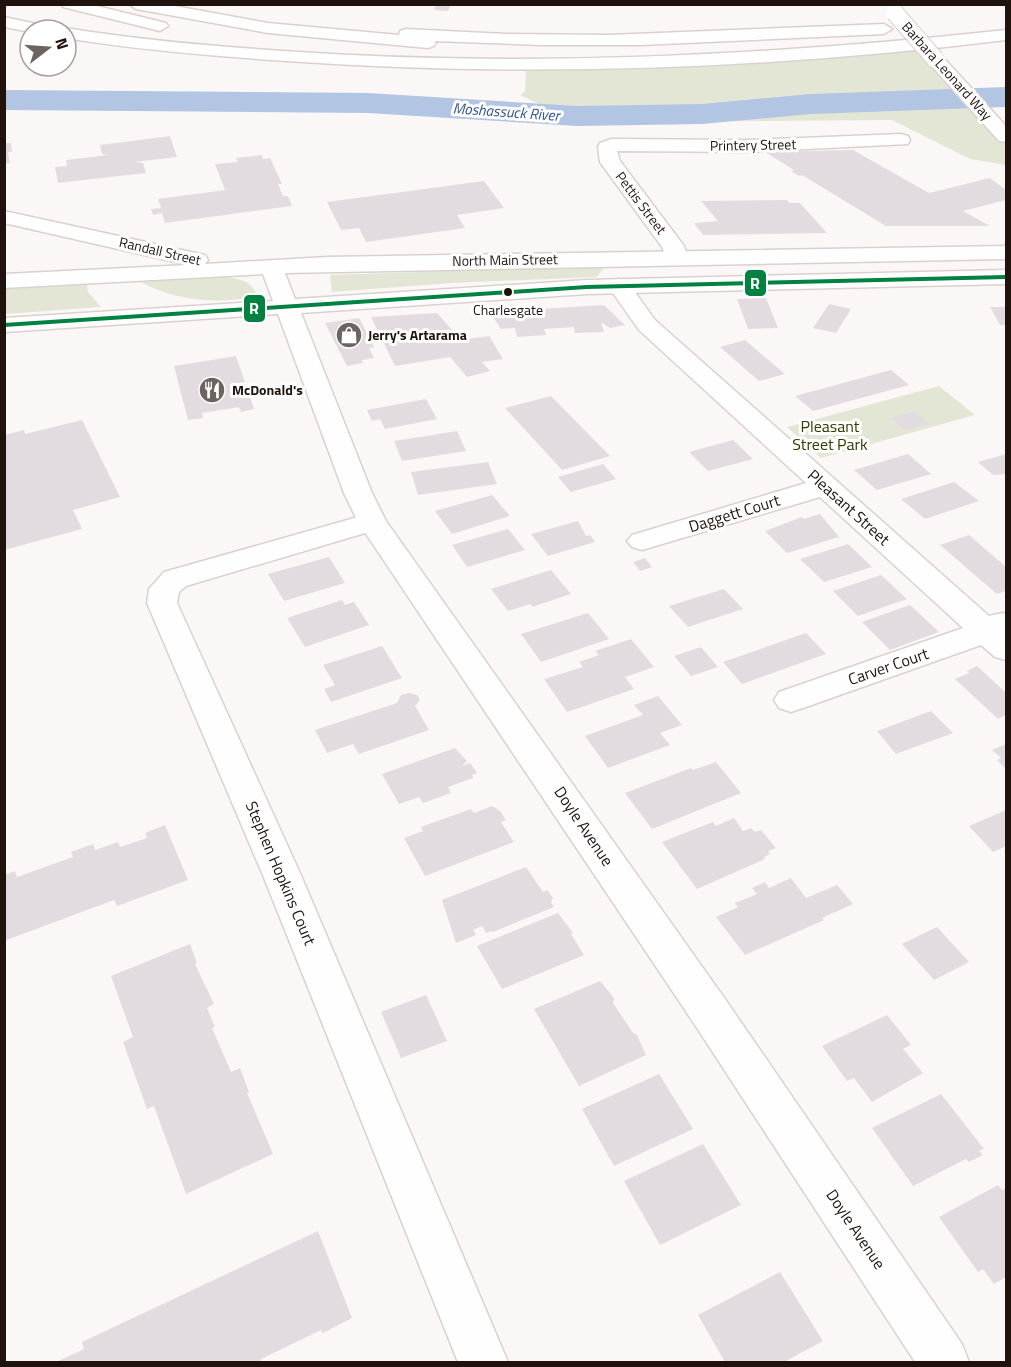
<svg xmlns="http://www.w3.org/2000/svg" width="1011" height="1367" viewBox="0 0 1011 1367" font-family="'Titillium Web',sans-serif">
<style>
.green{fill:#e4e6d5}
.lines{fill:none;stroke-linecap:round;stroke-linejoin:round}
.river{fill:#b2c5e3;fill-rule:evenodd}
.building{fill:#e2dce1}
.minor-casing{stroke:#dad1cf;stroke-width:3}
.major-casing{stroke:#dad1cf;stroke-width:3}
.highway-casing{stroke:#dad1cf;stroke-width:3}
.minor{fill:#fefefe;fill-rule:evenodd}
.major{fill:#fefefe;fill-rule:evenodd}
.highway{fill:#fefefe;fill-rule:evenodd}
.minor-bridge-casing{stroke:#dad1cf;stroke-width:19;stroke-linecap:butt}
.minor-bridge{stroke:#fefefe;stroke-width:17}
.bus-1-casing{stroke:#fff;stroke-width:5}
.bus-1{fill:#028241;fill-rule:evenodd}
.bus-dot{fill:#20130e;stroke:#fff;stroke-width:2}
.labels{text-anchor:middle;stroke-width:6;stroke-linejoin:round;paint-order:stroke}
.far-street-label{font-size:14px;fill:#20130e;stroke:#fff}
.bus-label{font-size:14px;fill:#20130e;stroke:#fff}
.far-poi-label{font-size:14px;font-weight:bold;fill:#20130e;stroke:#fff;text-anchor:start}
.far-water-label{font-size:15px;font-style:italic;fill:#31548c;stroke:#fff}
.park-label{font-size:16px;fill:#343c00;stroke:#fff}
.street-label{font-size:16px;fill:#20130e;stroke:#fff}
.line-badge{stroke:#fff;stroke-width:2}
.badge-label{font-size:16px;text-anchor:middle;font-weight:bold;fill:#fff}
</style>
<rect width="100%" height="100%" fill="#fbf7f6"/>
<g class="green">
<path d="M917,46L993,131L1006,142V165L970,159L892,120L622,122C583,120 555,114 521,95L525,91L526,66Z"/>
<polygon points="605,266 597,277 452,283 332,292 330,275"/>
<path d="M218,276C233,278 253,279 257,296C220,305 175,301 141,282L145,279Z"/>
<polygon points="87,283 88,292 101,307 5,314 4,287"/>
<polygon points="939,386 975,415 821,458 787,427"/>
</g>
<g class="lines">
<polygon class="river" points="1006,87 1006,107 811,114 702,124 577,126 368,113 4,110 4,90 368,93 577,106 702,104 811,94"/>
</g>
<g class="building">
<polygon points="437,4 451,4 448,11 434,10"/>
<polygon points="170,136 177,157 135,162 143,163 146,173 58,183 55,167 67,166 66,160 108,155 102,154 100,145"/>
<polygon points="4,143 11,143 12,152 8,152 10,163 4,164"/>
<polygon points="853,150 929,193 990,178 1006,190 1006,200 963,211 990,226 886,226 802,175 799,176 791,171 794,170 765,152"/>
<polygon points="262,155 263,159 270,158 282,184 278,184 283,196 288,196 292,206 165,223 162,213 153,215 151,209 161,208 158,199 225,190 215,164 238,162 236,158"/>
<polygon points="484,181 504,208 457,215 465,228 366,242 359,228 341,230 327,202"/>
<polygon points="787,200 790,203 800,203 827,233 703,235 694,223 718,221 701,201"/>
<polygon points="766,298 778,328 748,329 737,299"/>
<polygon points="829,304 851,309 836,333 813,328"/>
<polygon points="604,305 625,325 610,328 601,322 604,332 575,333 574,327 544,329 546,335 517,337 515,328 501,329 490,312"/>
<polygon points="990,307 1006,307 1006,325 1000,325"/>
<polygon points="437,313 461,340 489,336 503,359 482,362 490,371 467,377 450,357 395,366 371,317"/>
<polygon points="359,318 374,347 369,348 374,358 362,360 363,363 347,366 325,323"/>
<polygon points="745,340 785,374 759,381 720,347"/>
<polygon points="236,356 245,382 240,383 245,398 250,397 254,409 241,412 239,407 202,413 203,418 188,420 174,366"/>
<polygon points="891,370 909,385 813,411 795,396"/>
<polygon points="551,396 610,456 562,470 505,408"/>
<polygon points="426,399 437,419 385,429 380,419 372,421 367,410"/>
<polygon points="915,411 929,424 905,430 891,418"/>
<polygon points="82,420 120,497 73,510 82,529 4,550 4,435 24,430 25,434"/>
<polygon points="457,431 466,451 402,461 394,441"/>
<polygon points="733,440 753,459 708,471 689,452"/>
<polygon points="908,454 931,474 877,490 854,470"/>
<polygon points="1006,454 1006,474 993,475 978,462"/>
<polygon points="488,462 497,484 418,495 411,472"/>
<polygon points="603,464 616,479 571,492 558,477"/>
<polygon points="954,482 979,501 925,519 901,499"/>
<polygon points="492,495 510,516 452,534 435,511"/>
<polygon points="820,514 839,537 787,553 765,531 802,517 804,519"/>
<polygon points="578,521 586,536 590,535 595,542 548,556 531,534"/>
<polygon points="508,529 525,550 467,567 452,545"/>
<polygon points="969,535 1006,567 1006,591 997,594 940,545"/>
<polygon points="848,544 872,567 824,582 800,559"/>
<polygon points="329,557 345,583 284,601 268,574"/>
<polygon points="645,558 652,567 640,571 633,562"/>
<polygon points="551,570 571,594 532,607 531,604 508,611 491,589"/>
<polygon points="881,575 907,599 858,616 833,591"/>
<polygon points="724,589 743,609 688,627 669,606"/>
<polygon points="342,600 345,605 354,602 369,625 305,647 287,618"/>
<polygon points="910,605 939,632 890,650 862,622"/>
<polygon points="588,613 609,639 541,662 521,634"/>
<polygon points="806,633 826,654 742,684 723,662"/>
<polygon points="631,639 654,667 625,677 634,689 567,712 544,679 583,667 579,662 599,655 595,651"/>
<polygon points="382,646 402,678 331,702 324,689 335,685 323,665"/>
<polygon points="701,647 718,667 691,676 674,656"/>
<polygon points="977,666 1006,693 1006,715 998,719 955,679 969,673 967,671"/>
<polygon points="409,693 417,695 420,700 415,706 429,730 359,754 353,744 327,753 315,730 397,703 401,695"/>
<polygon points="658,696 682,725 660,733 670,745 608,768 585,736 643,715 634,705"/>
<polygon points="931,711 953,733 896,754 877,731"/>
<polygon points="1006,744 1006,769 997,760 1001,758 992,750"/>
<polygon points="455,748 467,761 462,766 470,763 477,773 472,775 473,778 448,787 451,793 423,803 419,797 399,804 382,774"/>
<polygon points="716,762 741,793 652,829 625,793 691,768 693,770"/>
<polygon points="492,806 500,811 506,820 501,822 514,842 425,876 404,838 423,831 421,827 471,809 474,813"/>
<polygon points="1006,810 1006,846 993,852 969,826"/>
<polygon points="734,818 743,831 751,828 755,832 761,830 776,848 768,851 770,854 764,857 765,859 697,889 662,842 713,822 716,826"/>
<polygon points="165,825 188,880 117,906 114,900 4,941 4,875 15,871 17,877 73,857 71,852 93,844 95,850 118,842 120,847 147,838 145,833"/>
<polygon points="526,867 543,892 547,890 553,898 551,902 554,907 493,932 492,931 486,933 482,926 473,930 476,935 456,943 442,900"/>
<polygon points="791,878 806,898 837,885 853,904 822,918 824,920 745,955 716,917 738,907 735,903 757,894 752,888 765,882 769,888"/>
<polygon points="558,913 573,933 571,934 584,955 502,989 477,946"/>
<polygon points="937,927 969,962 934,980 902,944"/>
<polygon points="190,944 197,963 195,964 214,1004 207,1008 215,1027 212,1028 231,1072 240,1068 249,1092 247,1093 273,1154 186,1194 154,1106 147,1109 123,1042 133,1037 111,976"/>
<polygon points="600,981 614,998 613,1003 633,1033 637,1035 646,1055 579,1086 534,1009"/>
<polygon points="426,995 447,1041 401,1058 381,1012"/>
<polygon points="887,1015 911,1045 903,1049 923,1073 872,1102 854,1078 847,1081 822,1046"/>
<polygon points="659,1074 693,1129 614,1166 582,1109"/>
<polygon points="941,1094 984,1149 979,1151 983,1155 969,1162 966,1159 913,1186 872,1128"/>
<polygon points="703,1144 741,1205 660,1245 624,1181"/>
<polygon points="998,1185 1002,1190 1006,1188 1006,1277 994,1284 983,1269 978,1272 939,1217"/>
<polygon points="318,1231 352,1318 323,1333 321,1330 261,1359 261,1362 56,1362 84,1349 82,1342"/>
<polygon points="780,1272 823,1341 784,1362 725,1362 698,1315"/>
</g>
<g class="lines">
<defs>
<g id="minor">
<polygon points="935,54 941,55 1006,126 1006,142 999,141 929,63 927,59 929,55"/>
<polygon points="901,134 908,136 910,140 908,144 748,152 617,151 620,161 684,246 688,258 685,263 677,265 669,263 662,247 600,162 598,147 600,143 611,139 748,140"/>
<polygon points="619,279 627,281 655,320 989,616 1002,613 1006,614 1006,660 995,657 981,645 803,708 791,712 779,708 774,700 779,692 963,628 820,497 652,547 642,550 632,547 627,541 632,535 806,483 639,330 608,286 611,281"/>
<polygon points="372,513 382,516 386,522 382,528 186,586 179,592 177,603 300,873 508,1362 458,1362 262,873 147,603 149,589 164,572"/>
</g>
<polygon id="major" points="4,211 205,255 208,260 205,264 327,257 1006,246 1006,259 285,273 295,299 587,280 1006,270 1006,284 587,294 301,313 372,493 386,521 725,999 962,1344 969,1362 915,1362 695,1025 358,522 344,493 278,314 4,332 4,318 273,301 263,274 4,288 4,274 188,265 4,223"/>
<g id="highway">
<polygon points="61,4 89,4 166,23 168,26 160,31 63,7"/>
<polygon points="129,4 164,4 268,23 399,35 400,31 406,29 506,34 608,35 858,25 884,24 892,29 884,34 641,45 540,45 434,41 436,43 434,46 428,48 268,33 136,9"/>
<polygon points="4,17 51,27 53,30 30,30 30,32 4,27"/>
<path d="M66,28C138,40 210,46 283,51C525,68 765,56 1006,30V40C768,69 527,78 287,61C213,56 139,50 66,38V30H60Z"/>
</g>
</defs>
<use href="#minor" class="minor-casing"/>
<use href="#major" class="major-casing"/>
<use href="#highway" class="highway-casing"/>
<use href="#minor" class="minor"/>
<use href="#major" class="major"/>
<use href="#highway" class="highway"/>
<defs>
<polyline id="minor-bridge" points="895,13 935,59"/>
</defs>
<use href="#minor-bridge" class="minor-bridge-casing"/>
<use href="#minor-bridge" class="minor-bridge"/>
<defs>
<polygon id="bus-1" points="1006,275 1006,279 587,289 4,327 4,323 587,285"/>
</defs>
<use href="#bus-1" class="bus-1-casing"/>
<use href="#bus-1" class="bus-1"/>
</g>
<defs>
<symbol id="shop-disc" viewBox="-11 -11 22 22"><circle r="9.5" fill="#6d635f" stroke="#fff"/><path d="M-5-2.5h2.3a2.7 3.5 0 0 1 5.4 0H5L5.5 6h-11ZM-1.5-2.5h3a1.5 2.3 0 0 0-3 0Z" fill="#fff"/></symbol>
<symbol id="restaurant-disc" viewBox="-11 -11 22 22"><circle r="9.5" fill="#6d635f" stroke="#fff"/><path d="M-5-6h1v4h1v-4h1v4h1v-4h1v5L-1.5 .5V6h-2V.5L-5-1ZM5-6V6H3V1.5H1.5Q1.5-4 5-6Z" fill="#fff"/></symbol>
</defs>
<g fill-rule="evenodd">
<use href="#shop-disc" x="334" y="320" width="30" height="30"/>
<use href="#restaurant-disc" x="197" y="375" width="30" height="30"/>
</g>
<circle class="bus-dot" cx="508" cy="292" r="5"/>
<g class="labels">
<g class="far-street-label">
<text transform="translate(947 71) rotate(48)" y="5">Barbara Leonard Way</text>
<text transform="translate(753 145) rotate(-1)" y="5">Printery Street</text>
<text transform="translate(641 203) rotate(53)" y="5">Pettis Street</text>
<text transform="translate(160 251) rotate(13)" y="5">Randall Street</text>
<text transform="translate(505 260) rotate(-1)" y="5">North Main Street</text>
</g>
<g class="bus-label">
<text x="508" y="315">Charlesgate</text>
</g>
<g class="far-poi-label">
<text x="368" y="340">Jerry's Artarama</text>
<text x="232" y="395">McDonald's</text>
</g>
<g class="far-water-label">
<text transform="translate(506 112) rotate(4)" y="5">Moshassuck River</text>
</g>
<g class="park-label">
<text x="830" y="432">Pleasant<tspan x="830" dy="18">Street Park</tspan></text>
</g>
<g class="street-label">
<text transform="translate(849 507) rotate(42)" y="6">Pleasant Street</text>
<text transform="translate(734 513) rotate(-17)" y="6">Daggett Court</text>
<text transform="translate(888 666) rotate(-19)" y="6">Carver Court</text>
<text transform="translate(584 826) rotate(56)" y="6">Doyle Avenue</text>
<text transform="translate(281 873) rotate(67)" y="6">Stephen Hopkins Court</text>
<text transform="translate(856 1229) rotate(56)" y="6">Doyle Avenue</text>
</g>
</g>
<g class="line-badge">
<rect x="744" y="269" width="23" height="28" rx="6" fill="#028241"/>
<rect x="243" y="294" width="23" height="29" rx="6" fill="#028241"/>
</g>
<g class="badge-label">
<text x="755" y="289">R</text>
<text x="254" y="314">R</text>
</g>
<rect width="1011" height="1367" fill="none" stroke="#20130e" stroke-width="12"/>
<g transform="translate(48 48) rotate(73)"><circle r="28" fill="#ffffff" stroke="#a6a19f" stroke-width="1.5"/>
<path d="M0-4.5L10 22L0 15L-10 22Z" fill="#6d635f"/>
<text y="-9" font-size="16" font-weight="bold" text-anchor="middle" fill="#20130e">N</text>
</g>
</svg>
